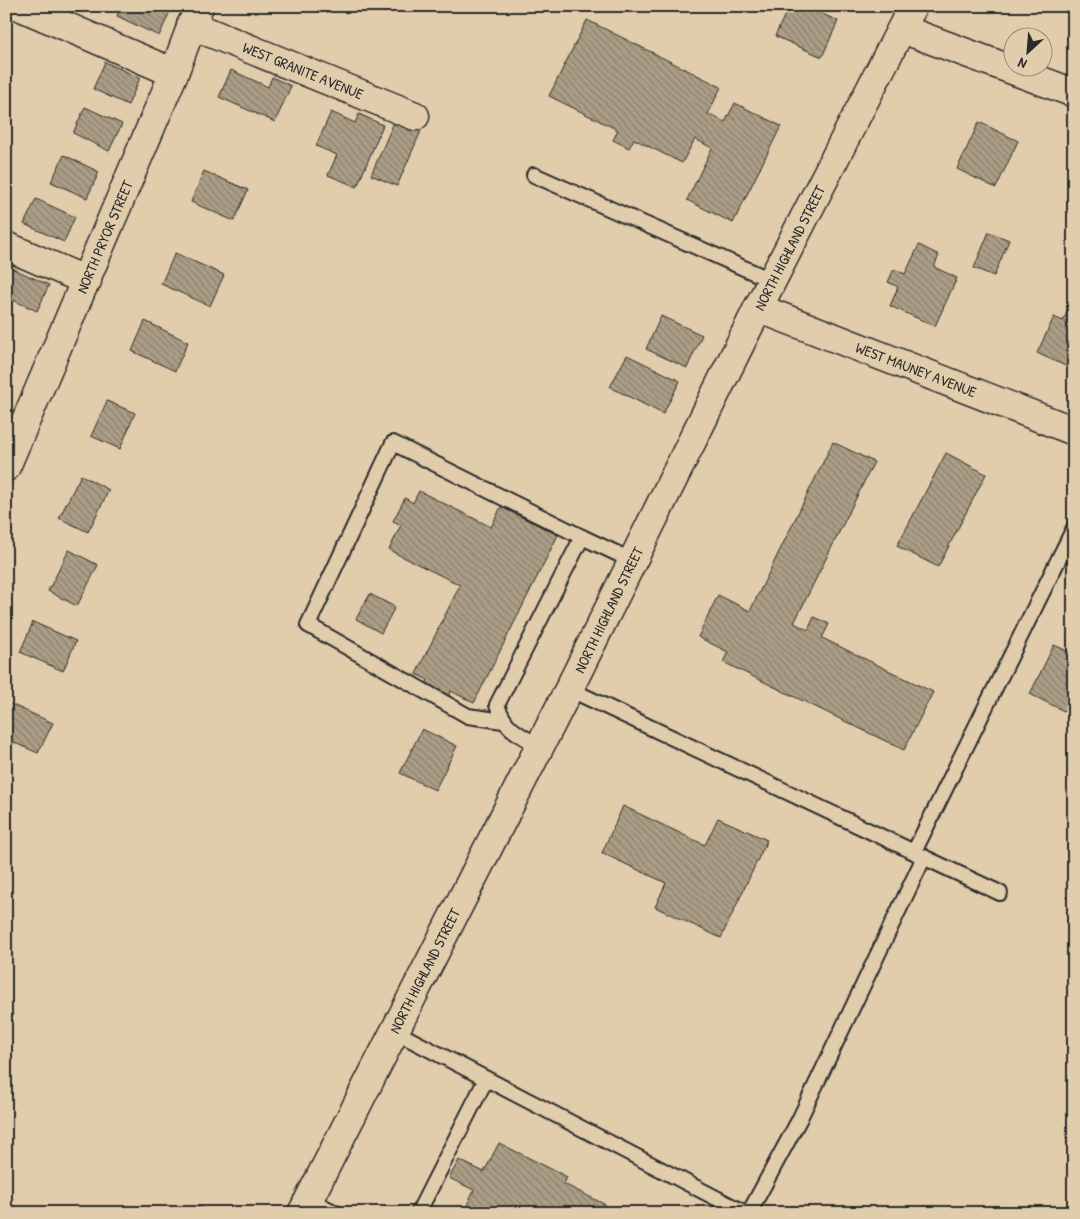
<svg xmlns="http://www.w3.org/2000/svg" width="1080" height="1219" viewBox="0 0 1080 1219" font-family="'Patrick Hand',sans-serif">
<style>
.building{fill:url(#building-back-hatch);stroke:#2b2b2b}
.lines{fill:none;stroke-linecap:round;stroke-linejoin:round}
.lane-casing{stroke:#2b2b2b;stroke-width:18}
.street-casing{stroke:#2b2b2b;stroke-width:31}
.lane{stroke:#e1cdac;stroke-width:14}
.street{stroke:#e1cdac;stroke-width:28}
.labels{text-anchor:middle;stroke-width:5;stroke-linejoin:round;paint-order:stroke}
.street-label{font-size:15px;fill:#2b2b2b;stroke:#e1cdac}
</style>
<defs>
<pattern id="building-back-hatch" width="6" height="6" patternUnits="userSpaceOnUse" patternTransform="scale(1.25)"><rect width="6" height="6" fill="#ac9e86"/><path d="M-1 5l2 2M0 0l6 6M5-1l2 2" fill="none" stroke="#8c816e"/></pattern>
</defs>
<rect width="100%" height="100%" fill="#e1cdac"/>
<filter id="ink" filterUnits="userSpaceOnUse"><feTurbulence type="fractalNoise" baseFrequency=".02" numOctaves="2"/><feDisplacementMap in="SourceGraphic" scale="10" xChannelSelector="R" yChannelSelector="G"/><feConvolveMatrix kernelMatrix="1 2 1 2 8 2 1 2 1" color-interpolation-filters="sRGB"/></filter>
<g filter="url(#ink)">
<g class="building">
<polygon points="121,6 165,6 171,9 159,36 117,16"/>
<polygon points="789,6 805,6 838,21 822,57 775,36"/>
<polygon points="587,20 721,87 708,114 725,122 735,103 781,126 733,223 687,200 712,148 695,139 682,163 634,139 629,148 613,140 618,130 549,96"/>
<polygon points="105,62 140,78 128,105 93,89"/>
<polygon points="231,70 268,87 272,77 291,86 275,122 219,97"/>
<polygon points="85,107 122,124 109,151 73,133"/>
<polygon points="331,112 355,123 359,114 383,125 357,187 328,175 337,155 316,146"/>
<polygon points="395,120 421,131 397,186 371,175"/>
<polygon points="979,122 1018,141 996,188 957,169"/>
<polygon points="64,155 99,172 87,198 51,182"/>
<polygon points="204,171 248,190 234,221 191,202"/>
<polygon points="36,199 75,217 64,242 24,224"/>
<polygon points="989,232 1009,240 994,276 974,268"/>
<polygon points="919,245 939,255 934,267 957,278 935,326 890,306 898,287 888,282 894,269 905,274"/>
<polygon points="175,253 224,275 210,306 161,284"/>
<polygon points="7,266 49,285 37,311 6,297"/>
<polygon points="1073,299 1074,359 1070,368 1037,353 1054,317 1063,321"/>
<polygon points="661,316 702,335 687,368 646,349"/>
<polygon points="145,321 188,342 175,371 132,351"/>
<polygon points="627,355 680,381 663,414 610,387"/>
<polygon points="107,401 135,413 120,449 91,436"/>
<polygon points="833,442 874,462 794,623 808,630 814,617 829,624 822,638 933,692 904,750 723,662 728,652 698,637 718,595 750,611"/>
<polygon points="946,453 986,474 938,567 897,546"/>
<polygon points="81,475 109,490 88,532 59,518"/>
<polygon points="419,491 491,527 501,507 558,535 474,703 451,691 447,699 424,688 428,680 416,674 460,585 389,550 401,525 393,521 405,498 413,503"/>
<polygon points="69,550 98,565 77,606 48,591"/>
<polygon points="370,594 395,607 381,633 356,619"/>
<polygon points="33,622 76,641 63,671 20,652"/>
<polygon points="1054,645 1074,654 1074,716 1030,694"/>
<polygon points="6,702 53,723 38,753 6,739"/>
<polygon points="422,729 457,746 435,790 400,773"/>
<polygon points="6,788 12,791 6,805"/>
<polygon points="623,806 705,845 718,818 767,840 721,938 655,907 666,883 602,853"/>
<polygon points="499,1143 567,1177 564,1184 606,1205 603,1213 463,1213 474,1190 449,1178 459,1160 484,1172"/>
<polygon points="198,1206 213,1213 195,1213"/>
</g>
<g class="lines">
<defs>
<g id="lane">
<polyline points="534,175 773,281"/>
<polyline points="569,689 914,852 1074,528"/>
<polyline points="503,721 468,716 308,625 393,443 582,537"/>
<path d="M539,746C517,733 506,730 497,705L582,537L633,561"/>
<polyline points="917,854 1000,893"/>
<polyline points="394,1031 745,1213"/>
<polyline points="308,1199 336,1213"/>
<polyline points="418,1213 486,1079"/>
<polyline points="749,1213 799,1120 924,857"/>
</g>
<g id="street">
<polyline points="19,6 174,73"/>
<polyline points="191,25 415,116"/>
<polyline points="902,29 1074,93"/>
<polyline points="6,246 87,281"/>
<polyline points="758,308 1074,431"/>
<polyline points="6,467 174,73 199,6"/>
<polyline points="302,1213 569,689 758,308 913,6"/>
</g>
</defs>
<use href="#lane" class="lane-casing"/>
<use href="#street" class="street-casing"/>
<use href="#lane" class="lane"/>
<use href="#street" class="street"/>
</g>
</g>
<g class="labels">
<g class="street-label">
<text transform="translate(303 71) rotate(22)" y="5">WEST GRANITE AVENUE</text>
<text transform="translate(105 237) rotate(-67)" y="5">NORTH PRYOR STREET</text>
<text transform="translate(790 248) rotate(-63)" y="5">NORTH HIGHLAND STREET</text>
<text transform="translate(916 370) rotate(21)" y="5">WEST MAUNEY AVENUE</text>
<text transform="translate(609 610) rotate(-64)" y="5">NORTH HIGHLAND STREET</text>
<text transform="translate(425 971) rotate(-63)" y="5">NORTH HIGHLAND STREET</text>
</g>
</g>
<rect width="1080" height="1219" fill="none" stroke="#e1cdac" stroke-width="25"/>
<rect x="12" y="12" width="1055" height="1194" fill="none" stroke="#2b2b2b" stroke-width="2" filter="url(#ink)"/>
<g transform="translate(1028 52) rotate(206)"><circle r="24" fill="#e1cdac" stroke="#988c78"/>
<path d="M0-4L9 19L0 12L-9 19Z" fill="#2b2b2b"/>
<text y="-8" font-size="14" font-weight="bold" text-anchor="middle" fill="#2b2b2b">N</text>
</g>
</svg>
